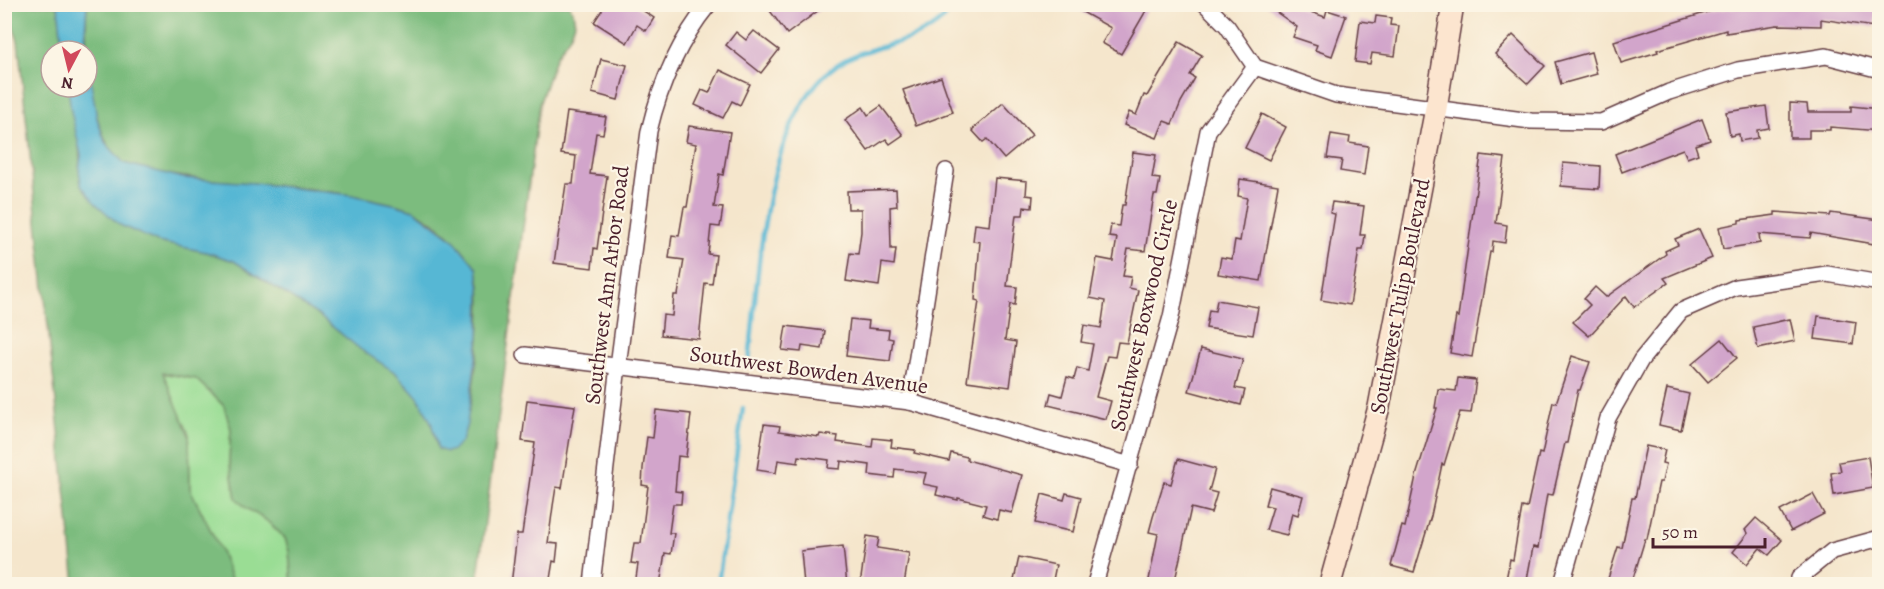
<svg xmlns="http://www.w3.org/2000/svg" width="1884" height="589" viewBox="0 0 1884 589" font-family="Alegreya,serif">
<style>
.green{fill:#9add94;stroke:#727e60;stroke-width:1.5}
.forest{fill:#7bbc7e;stroke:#626e54;stroke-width:1.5}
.water{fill:#56b7d4;stroke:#506b80;stroke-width:1.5}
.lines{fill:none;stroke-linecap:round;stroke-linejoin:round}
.stream{stroke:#56b7d4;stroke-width:4.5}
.building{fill:#d2a5cb}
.street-casing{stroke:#643d43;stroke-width:18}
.secondary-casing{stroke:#643d43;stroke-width:24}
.street{stroke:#fff;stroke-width:15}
.secondary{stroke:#fce5cf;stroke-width:21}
.labels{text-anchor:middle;stroke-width:4.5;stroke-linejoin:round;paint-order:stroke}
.street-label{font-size:22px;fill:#4a1f2b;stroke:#fcf5e5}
</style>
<rect width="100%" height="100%" fill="#fcf5e5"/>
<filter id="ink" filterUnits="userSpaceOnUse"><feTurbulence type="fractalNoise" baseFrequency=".0167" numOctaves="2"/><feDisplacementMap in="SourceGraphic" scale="12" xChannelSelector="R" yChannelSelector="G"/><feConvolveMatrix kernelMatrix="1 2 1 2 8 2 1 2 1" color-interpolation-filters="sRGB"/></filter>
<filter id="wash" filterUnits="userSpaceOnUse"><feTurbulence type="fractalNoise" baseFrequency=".008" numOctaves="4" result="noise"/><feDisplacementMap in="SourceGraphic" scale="24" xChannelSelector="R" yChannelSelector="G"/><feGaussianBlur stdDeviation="1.35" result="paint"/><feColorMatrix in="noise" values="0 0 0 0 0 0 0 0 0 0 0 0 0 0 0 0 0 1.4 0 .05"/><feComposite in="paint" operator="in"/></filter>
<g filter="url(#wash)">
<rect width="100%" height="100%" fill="#f5e6cc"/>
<polygon class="green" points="162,373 196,379 224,406 231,429 229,460 236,498 246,508 266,520 285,538 289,551 292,584 233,584 220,549 190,489 189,435"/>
<path class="forest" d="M6,5H58L63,51H51V87H68C71,114 83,144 79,170L120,225L158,242L206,252L234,261L318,315L360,349L396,373L418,397L431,422L438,449L462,441C472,403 488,306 477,270C474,262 466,255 461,248C449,234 432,220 415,211C403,205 388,203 376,200C330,190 282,185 236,182C204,180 172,177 141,168C136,167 129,166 124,163C89,142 84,41 87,5H569L573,12L575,23L570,36L556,56L539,105L477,584H292L289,551L285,538L266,520L246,508L236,498L229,460L231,429L224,406L196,379L163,373L189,435L190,489L220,549L233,584H75L18,41Z"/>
<g class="water">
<polygon points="58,5 87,5 85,31 86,51 63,51"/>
<polygon points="87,59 97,118 105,142 124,163 183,178 254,183 352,195 393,204 414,210 454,240 477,268 480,291 479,336 467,424 462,441 453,450 447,452 438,449 431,422 418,397 396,373 360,349 318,315 234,261 206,252 158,242 120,225 95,203 81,185 79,170 81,155 71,111 68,87 87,87"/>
</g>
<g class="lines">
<g class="stream">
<path d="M749,361C759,276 762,116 838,64C870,43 913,47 942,20C946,17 948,9 951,4"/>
<polyline points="718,584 743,408"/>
</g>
</g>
<g id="blocks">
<g class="building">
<polygon points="606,4 633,4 654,18 646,31 637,25 627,43 594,22"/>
<polygon points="765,4 827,4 787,34"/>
<polygon points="1068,4 1138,4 1147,9 1121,54 1102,43 1111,28"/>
<polygon points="1265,4 1288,4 1325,17 1327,10 1346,16 1332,56 1315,50 1317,45 1293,37 1297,27"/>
<polygon points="1758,4 1878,4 1874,27 1821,19 1821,26 1777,25 1726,33 1726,30 1657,50 1658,52 1621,63 1614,41 1711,11"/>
<polygon points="1376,16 1391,18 1390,25 1399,26 1395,56 1372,53 1370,64 1355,62 1360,21 1375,23"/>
<polygon points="754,31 779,50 761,73 726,45 736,32 746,40"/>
<polygon points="1513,35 1545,66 1528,84 1495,54"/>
<polygon points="1179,42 1202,55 1190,75 1195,78 1181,102 1172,124 1164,121 1157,138 1124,125 1129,112 1136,115 1144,95 1147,96"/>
<polygon points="1591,52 1597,74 1561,84 1555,62"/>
<polygon points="601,59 627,65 618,100 592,93"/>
<polygon points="720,70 750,84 740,105 732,101 723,118 695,105 702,90 709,93"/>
<polygon points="941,77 953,112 916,126 903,90"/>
<polygon points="1003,103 1032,135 1004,159 987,139 983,142 972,130"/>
<polygon points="1790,103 1807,104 1808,112 1851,112 1851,106 1880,109 1880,131 1830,127 1830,130 1809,130 1809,138 1790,138"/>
<polygon points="881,106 903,135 890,144 886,139 868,151 845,120 863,107 868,115"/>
<polygon points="1766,106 1769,128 1757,130 1758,138 1740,141 1739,134 1730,136 1726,112"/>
<polygon points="567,112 606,117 603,134 596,133 590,174 607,176 597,249 594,248 592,268 554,263 566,184 573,184 576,156 561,154"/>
<polygon points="1262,114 1286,127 1269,160 1245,148"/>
<polygon points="1702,119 1710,140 1695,145 1698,154 1687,158 1683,149 1622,172 1615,154"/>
<polygon points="689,126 730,132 723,175 719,174 714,207 723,208 720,227 711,226 708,254 716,255 712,284 705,283 699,339 661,335 663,315 672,316 674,295 678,295 684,260 669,258 672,235 679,236 684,207 687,207 693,169 692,169 696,144 686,142"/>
<polygon points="1331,134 1350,137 1349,143 1368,146 1364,175 1340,171 1342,160 1327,158"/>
<polygon points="1133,152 1156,155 1152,178 1160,179 1157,195 1154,195 1145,251 1128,249 1123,276 1131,277 1129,288 1138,290 1127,343 1118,342 1115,357 1107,356 1096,397 1111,401 1106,419 1048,405 1051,393 1062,396 1067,377 1074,379 1077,368 1088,371 1093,344 1081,342 1084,325 1101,328 1105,301 1090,298 1097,258 1113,261 1117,238 1109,237 1111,225 1119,226 1122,205 1125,205"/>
<polygon points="1481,155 1505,158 1496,223 1507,225 1505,243 1493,241 1492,252 1490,252 1472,357 1450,353 1456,316 1458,317"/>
<polygon points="1563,163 1600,166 1599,189 1561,186"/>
<polygon points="995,178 1027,181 1026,195 1033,196 1032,208 1024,207 1023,215 1016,215 1007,286 1017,287 1015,305 1010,304 1005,340 1016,342 1010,387 967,381 979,301 975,300 980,242 973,241 975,224 990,226"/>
<polygon points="1240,179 1278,185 1261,281 1218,274 1221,257 1232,259 1235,240 1240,241 1247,198 1238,196"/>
<polygon points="896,189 897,206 890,207 891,249 896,249 894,265 882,263 879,286 846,281 850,253 858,254 861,232 861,209 848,209 847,191"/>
<polygon points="1332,202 1364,206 1360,235 1365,235 1363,250 1359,250 1350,305 1321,300 1335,214 1330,213"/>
<polygon points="1775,212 1830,216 1831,213 1880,220 1880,245 1811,233 1810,238 1759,234 1760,243 1723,249 1719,227 1739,223 1739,220 1775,215"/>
<polygon points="1699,229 1712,258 1664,278 1668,283 1634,307 1626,296 1589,336 1573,322 1590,305 1584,299 1595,287 1606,297 1666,254 1665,251 1678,245 1675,239"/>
<polygon points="1217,300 1258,307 1253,335 1206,328 1209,310 1215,311"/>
<polygon points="1818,316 1856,322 1853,344 1815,339"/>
<polygon points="850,319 869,321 868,328 889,330 888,338 893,339 890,361 846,356"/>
<polygon points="1790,319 1795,341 1758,349 1753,327"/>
<polygon points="786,326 825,331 822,349 802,346 801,352 782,350"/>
<polygon points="1722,339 1737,358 1708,382 1692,364"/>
<polygon points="1201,349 1243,359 1235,388 1245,390 1241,405 1189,391"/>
<polygon points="1572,356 1590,362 1580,390 1578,390 1567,443 1565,443 1553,495 1547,494 1538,548 1533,547 1526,585 1505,585 1510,559 1513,560 1522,507 1527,508 1539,453 1542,454 1553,402 1556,403"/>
<polygon points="1458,378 1476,380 1471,413 1460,412 1444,465 1442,464 1431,516 1414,572 1391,566 1402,526 1405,527 1416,476 1437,408 1435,408 1438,389 1456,391"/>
<polygon points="1667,389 1689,394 1681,430 1659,425"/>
<polygon points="527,400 575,406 562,488 556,487 553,506 548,543 558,544 556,562 553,561 549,585 511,585 517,534 522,534 535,443 522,441"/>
<polygon points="656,410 691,414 686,457 678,456 675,491 682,492 681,504 673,504 669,533 674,533 671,554 665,553 660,585 635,585 638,564 631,563 634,543 641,543 648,486 642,485 643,468 647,437 653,438"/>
<polygon points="764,424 780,426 779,431 819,437 820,434 838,436 837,442 872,447 873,438 892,440 891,447 915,450 914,453 949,461 951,453 967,457 967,460 1022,475 1012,513 999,510 997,519 983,515 986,505 958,498 958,500 936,495 938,487 923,484 926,473 895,469 894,478 869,475 870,465 841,461 840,469 828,468 829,460 799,456 798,463 778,460 776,473 757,470"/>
<polygon points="1646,446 1665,450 1662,463 1666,464 1662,482 1659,482 1647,539 1645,539 1631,585 1606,585 1618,547 1622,548 1632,498 1635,498"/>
<polygon points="1868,457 1873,488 1834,495 1831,473 1841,471 1839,462"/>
<polygon points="1178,459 1215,469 1209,491 1217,493 1211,513 1191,508 1174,585 1148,585 1158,534 1149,532 1153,517 1164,482 1171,484"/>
<polygon points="1270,487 1303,496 1298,515 1292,513 1287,535 1266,530 1273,507 1265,505"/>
<polygon points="1066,493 1081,497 1073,532 1035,523 1042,494 1064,500"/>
<polygon points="1813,494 1824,514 1791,531 1780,511"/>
<polygon points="1756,518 1782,540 1769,555 1760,548 1747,564 1733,552 1748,533 1745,530"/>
<polygon points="867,536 879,538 877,548 909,553 904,585 860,585"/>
<polygon points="843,546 847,585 804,585 801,551"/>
<polygon points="1019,557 1056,565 1052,585 1013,585"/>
</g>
</g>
</g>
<g filter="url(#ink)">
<use href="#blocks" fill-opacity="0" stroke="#643d43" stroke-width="1.5"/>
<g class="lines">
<defs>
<g id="street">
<polyline points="1205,4 1227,26 1255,67 1336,95 1531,121 1601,122 1669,92 1738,70 1826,56 1880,70"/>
<polyline points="525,355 910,402 1130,465"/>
<polyline points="910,402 946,171"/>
<path d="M592,584L618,366L649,131C660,85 678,42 709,4"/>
<polyline points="1095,584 1171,317 1208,131 1255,67"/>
<polyline points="1562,584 1608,418 1641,360 1681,311 1736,287 1827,274 1880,283"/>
<polyline points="1797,584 1799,578 1832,551 1880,538"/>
</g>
<polyline id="secondary" points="1330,584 1379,407 1436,108 1453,4"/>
</defs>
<use href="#street" class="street-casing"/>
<use href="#secondary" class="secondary-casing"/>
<use href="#street" class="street"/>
<use href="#secondary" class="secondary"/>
</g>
</g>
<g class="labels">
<g class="street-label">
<text transform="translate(606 285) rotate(-83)" y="8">Southwest Ann Arbor Road</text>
<text transform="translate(1399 296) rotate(-79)" y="8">Southwest Tulip Boulevard</text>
<text transform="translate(1143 315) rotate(-77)" y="8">Southwest Boxwood Circle</text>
<text transform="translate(809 369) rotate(8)" y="8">Southwest Bowden Avenue</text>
</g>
</g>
<rect width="1884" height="589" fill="none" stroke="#fcf5e5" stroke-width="24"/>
<g transform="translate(69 69) rotate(187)"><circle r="28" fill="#fcf5e5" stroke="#b59f9b" stroke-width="1.5"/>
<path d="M0-4.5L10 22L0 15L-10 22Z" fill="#d1495b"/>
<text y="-9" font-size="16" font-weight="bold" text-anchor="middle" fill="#4a1f2b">N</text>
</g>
<path d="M1653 538v9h112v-9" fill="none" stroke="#4a1f2b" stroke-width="3"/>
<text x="1662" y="538" font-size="18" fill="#4a1f2b" stroke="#fcf5e5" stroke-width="4.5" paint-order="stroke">50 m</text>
</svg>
